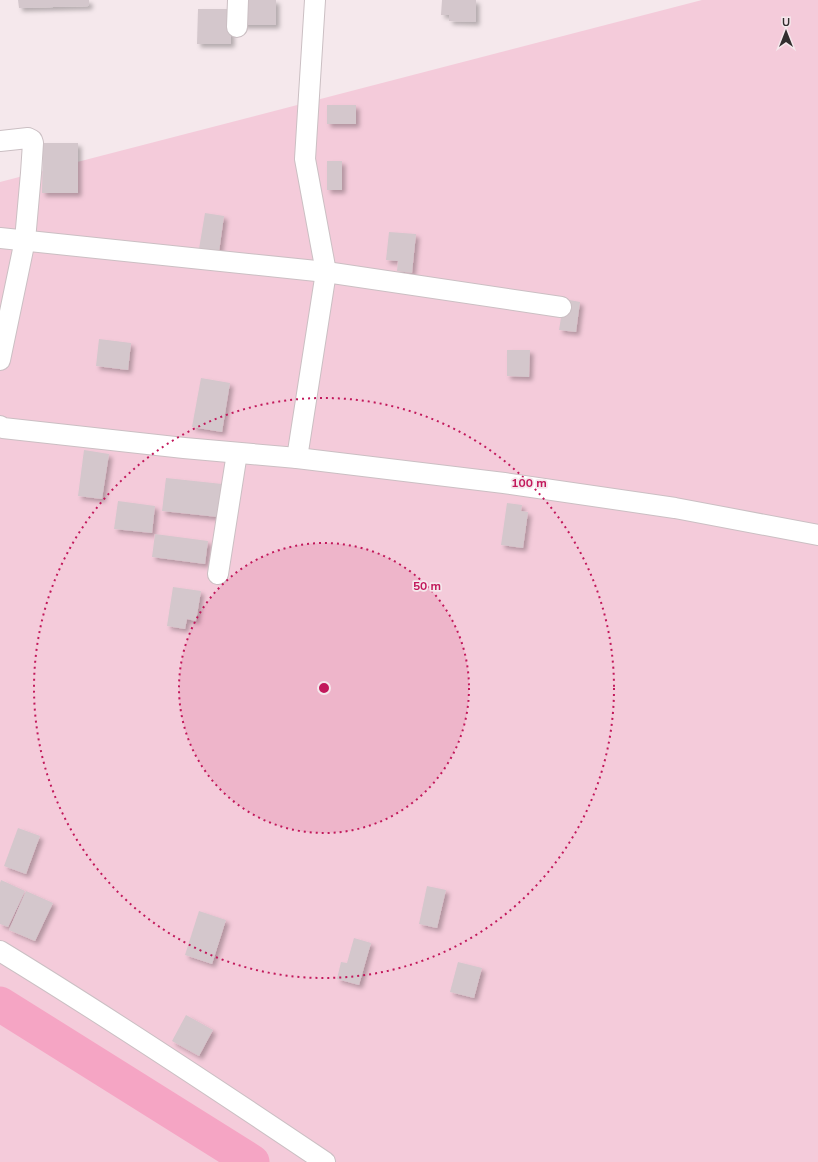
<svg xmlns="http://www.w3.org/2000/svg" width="818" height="1162" viewBox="0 0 818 1162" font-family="'Nunito Sans',sans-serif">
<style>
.green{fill:#f4cbda}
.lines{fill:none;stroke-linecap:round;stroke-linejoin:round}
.river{stroke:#f5a5c4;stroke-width:35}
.building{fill:#d4c7cc;filter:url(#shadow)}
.minor-casing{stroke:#cbbfc3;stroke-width:22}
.minor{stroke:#fff;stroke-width:20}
.ring{fill:none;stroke:#c2185b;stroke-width:2;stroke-dasharray:2 4}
.centre{fill:#c2185b;stroke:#f5e8ec;stroke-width:2}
.ring-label{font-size:12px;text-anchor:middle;font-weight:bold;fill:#c2185b;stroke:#f5e8ec;stroke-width:3.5;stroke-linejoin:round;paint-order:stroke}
</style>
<defs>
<filter id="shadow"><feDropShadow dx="3.5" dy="3.5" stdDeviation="2" flood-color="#0004"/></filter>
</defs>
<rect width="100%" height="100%" fill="#f5e8ec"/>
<polygon class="green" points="702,0 818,0 818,1162 0,1162 0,182"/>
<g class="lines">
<polyline class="river" points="0,1004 252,1162"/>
</g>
<g class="building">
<polygon points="18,0 89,0 89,6 19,8"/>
<polygon points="242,0 276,0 276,25 241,25"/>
<polygon points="442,0 476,0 476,22 449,21 449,15 441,15"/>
<polygon points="198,9 231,9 231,44 197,44"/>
<rect x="327" y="105" width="29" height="19"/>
<polygon points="43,143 78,143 78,193 42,193"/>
<rect x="327" y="161" width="15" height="29"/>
<polygon points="205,213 224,216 219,252 199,249"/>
<polygon points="389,232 416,234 412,273 397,271 398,261 386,260"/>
<polygon points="564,299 580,302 576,332 559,330"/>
<polygon points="99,339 131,343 128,370 96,366"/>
<polygon points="507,350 530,350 529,377 507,376"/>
<polygon points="201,378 230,383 222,432 192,427"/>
<polygon points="84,450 109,454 102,499 78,496"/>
<polygon points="166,478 222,484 218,517 162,511"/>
<polygon points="118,501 155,506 152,533 114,529"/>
<polygon points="507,503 522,505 521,511 528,512 523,548 501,545"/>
<polygon points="155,534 208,541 205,564 152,557"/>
<polygon points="173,587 201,591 196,621 187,619 185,629 167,626"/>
<polygon points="18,828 40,836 26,874 4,866"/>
<polygon points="1,880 25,891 8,927 0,924 0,883"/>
<polygon points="427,886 446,890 437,928 419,924"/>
<polygon points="26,891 53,903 35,941 9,930"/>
<polygon points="199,911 226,920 212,964 185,955"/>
<polygon points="354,938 371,943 359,985 337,979 341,962 347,963"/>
<polygon points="458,962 482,968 474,998 450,992"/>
<polygon points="186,1015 213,1030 199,1056 172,1041"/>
</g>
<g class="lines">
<defs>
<g id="minor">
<polyline points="237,27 238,0"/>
<polyline points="0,141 28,138 32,140 33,143 31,173 25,240 0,360"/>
<polyline points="0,238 326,272 561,307"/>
<polyline points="0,426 3,428 184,448 297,458 326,272 305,159 315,0"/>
<polyline points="297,458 504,483 675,508 818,535"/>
<polyline points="218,574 237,453"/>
<path d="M0,951C110,1018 218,1090 325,1162"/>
</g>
</defs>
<use href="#minor" class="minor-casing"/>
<use href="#minor" class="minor"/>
</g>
<circle cx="324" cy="688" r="145" fill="#c2185b" fill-opacity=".12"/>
<g class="ring">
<circle cx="324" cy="688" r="145"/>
<circle cx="324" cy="688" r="290"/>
</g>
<circle cx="324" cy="688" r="6" class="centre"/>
<g class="ring-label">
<text x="529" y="487">100 m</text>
<text x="427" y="590">50 m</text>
</g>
<g transform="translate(786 32)" stroke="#f5e8ec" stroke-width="3" paint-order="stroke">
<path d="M0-3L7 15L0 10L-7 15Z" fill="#322e2f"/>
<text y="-6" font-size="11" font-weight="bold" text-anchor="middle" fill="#322e2f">U</text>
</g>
</svg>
